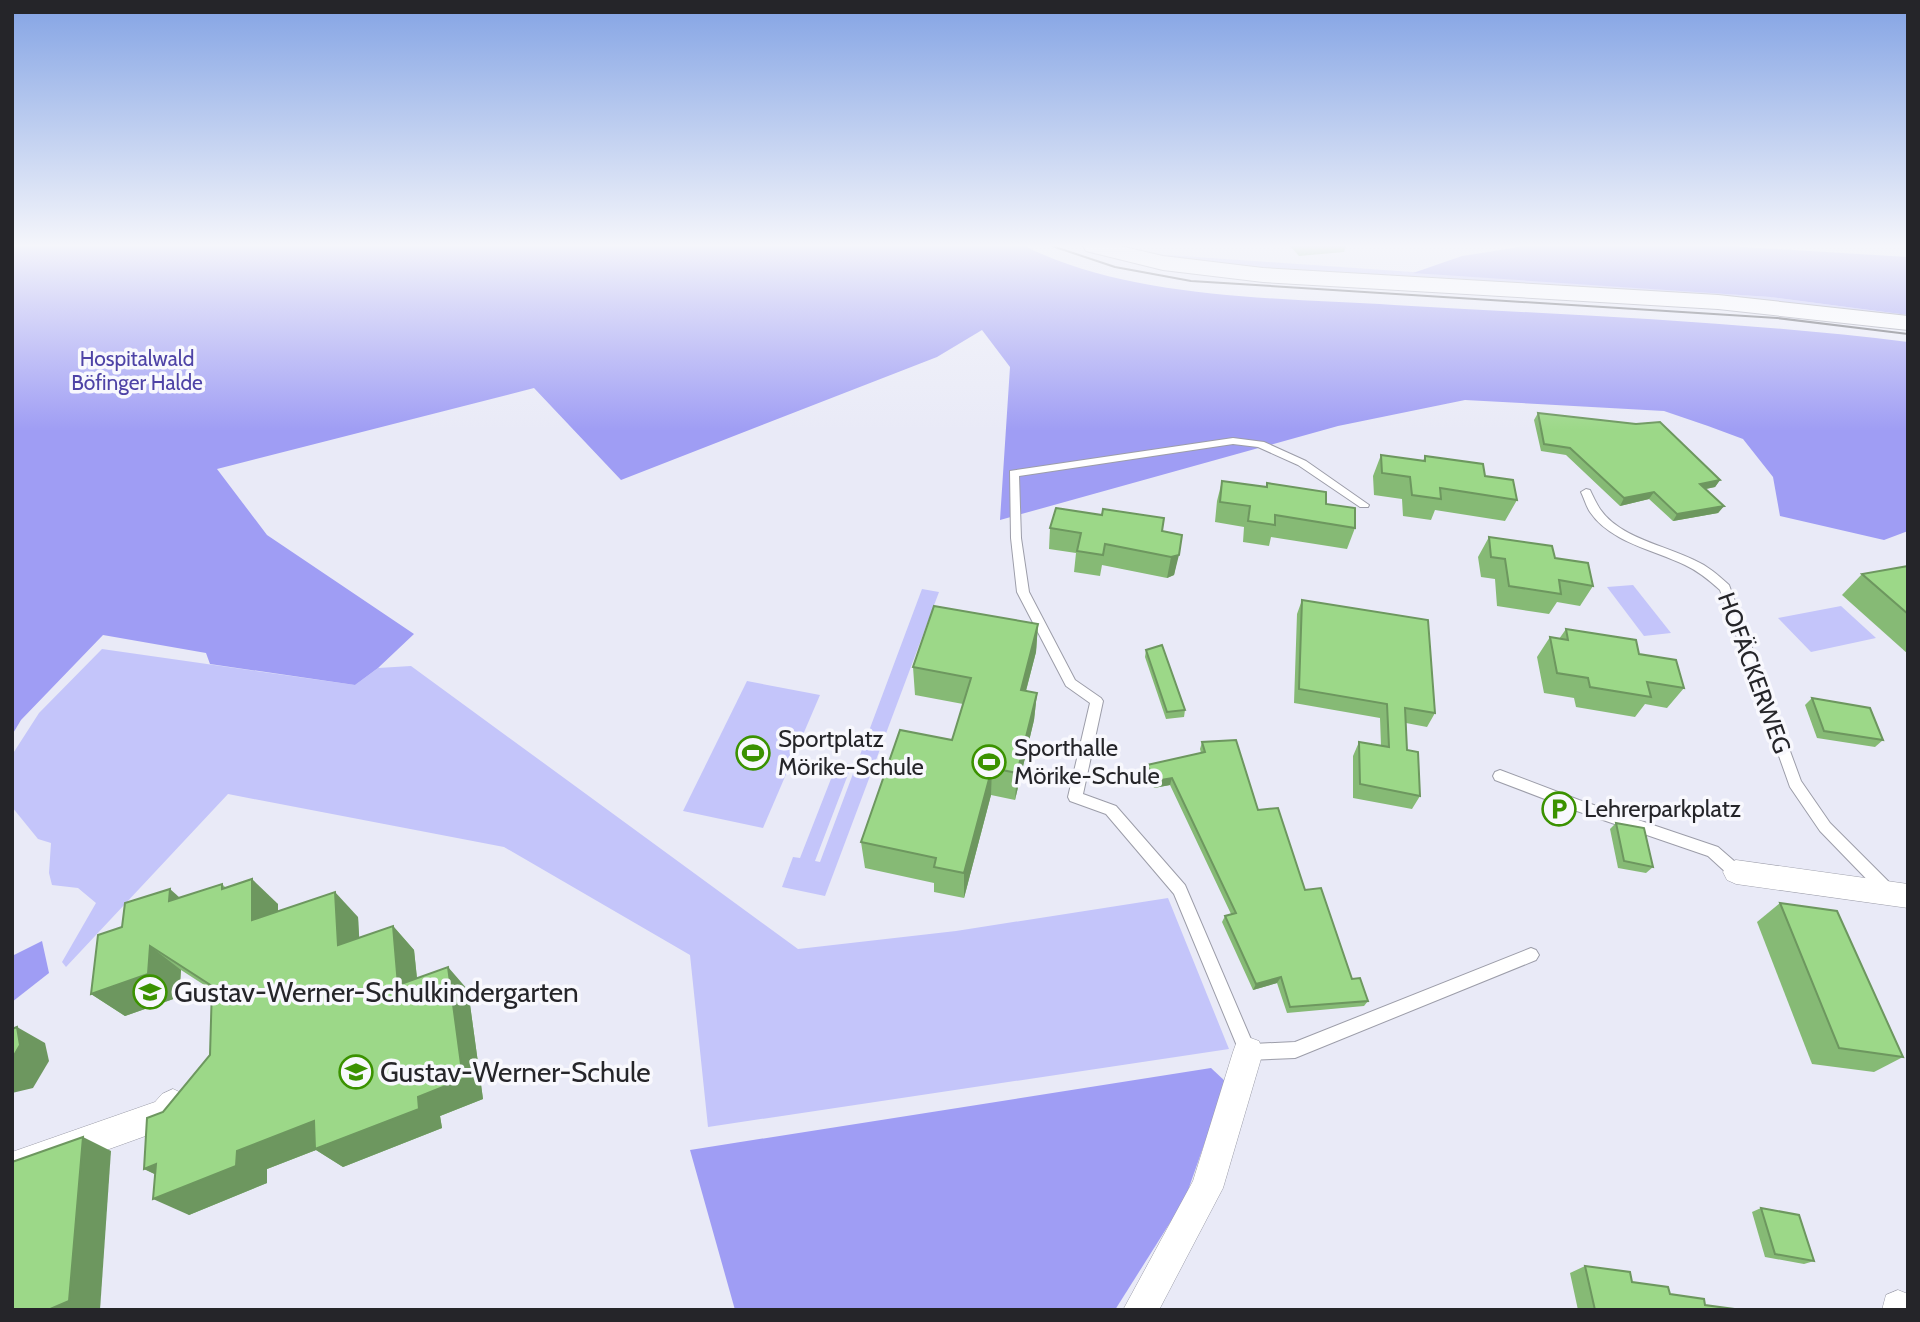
<svg xmlns="http://www.w3.org/2000/svg" width="1920" height="1322" viewBox="0 0 1920 1322" font-family="Cabin,sans-serif">
<style>
.green{fill:#c4c5fa}
.forest{fill:#9f9df4}
.lines{fill:none;stroke-linecap:round;stroke-linejoin:round}
.lane-casing{stroke:#9c9da9;stroke-width:2}
.street-casing{stroke:#9c9da9;stroke-width:1}
.secondary-casing{stroke:#9c9da9;stroke-width:2}
.lane{fill:#fff;fill-rule:evenodd}
.street{fill:#fff;fill-rule:evenodd}
.secondary{fill:#fff;fill-rule:evenodd}
.tram{stroke:#58595f;stroke-width:2}
.wall{fill:#86ba75}
.shaded-wall{fill:#6d975f}
.building{fill:#9cd888;stroke:#6d975f;stroke-width:2}
.labels{text-anchor:middle;stroke-width:7;stroke-linejoin:round;paint-order:stroke}
.far-park-label{font-size:21px;fill:#4e43a6;stroke:#f8f8fd}
.street-label{font-size:24px;fill:#252529;stroke:#f8f8fd}
.poi-label{font-size:24px;fill:#252529;stroke:#f8f8fd;text-anchor:start}
.near-poi-label{font-size:28px;fill:#252529;stroke:#f8f8fd;text-anchor:start}
</style>
<rect width="100%" height="100%" fill="#e9eaf7"/>
<g class="green">
<polygon points="1168,255 1771,297 1908,315 1908,318 1290,273 1168,259"/>
<polygon points="1633,585 1671,633 1644,636 1607,587"/>
<polygon points="922,589 939,592 825,896 782,887 793,857 800,858 838,761 852,764 815,861 820,862"/>
<polygon points="1841,606 1876,638 1811,652 1778,618"/>
<polygon points="102,649 355,685 378,668 411,666 798,949 956,931 1168,898 1229,1049 708,1127 690,955 504,847 228,794 66,967 62,962 96,903 78,888 52,885 49,873 51,843 38,839 12,807 12,755 39,713"/>
<polygon points="747,681 820,695 763,828 683,811"/>
</g>
<g class="forest">
<path d="M12,246H1025C1128,299 1279,298 1394,305C1566,315 1737,321 1908,342V531L1884,540L1780,516L1773,477L1743,439L1708,426L1664,411L1465,400L1338,426L1000,520L1010,367L982,330L937,357L621,480L534,388L217,469L267,535L414,634L378,668L355,685L210,664L206,653L103,635L21,720L12,735Z"/>
<polygon points="1525,246 1727,246 1908,257 1908,315 1770,297 1413,273 1462,256"/>
<polygon points="42,941 49,973 12,1002 12,956"/>
<polygon points="1211,1068 1226,1082 1185,1199 1115,1310 735,1310 690,1150"/>
</g>
<g class="lines">
<defs>
<g id="lane">
<polygon points="1233,438 1264,442 1306,461 1369,505 1368,507 1360,507 1298,465 1258,447 1233,444 1019,476 1021,538 1029,592 1075,680 1101,698 1103,701 1083,794 1116,806 1185,885 1253,1044 1295,1042 1531,948 1536,950 1539,955 1536,960 1295,1058 1248,1060 1242,1058 1174,894 1106,814 1070,801 1068,797 1090,703 1066,686 1017,592 1011,538 1010,471"/>
<path d="M1586,489L1590,490C1593,496 1596,503 1600,509C1620,538 1664,545 1694,560C1708,566 1718,575 1729,585L1801,781L1830,823L1892,885L1894,890L1892,895L1887,897L1882,895L1820,831L1790,787L1720,590C1709,580 1698,571 1685,565C1654,550 1610,542 1590,512C1586,506 1584,498 1581,492Z"/>
<polygon points="1500,770 1579,800 1718,847 1741,867 1743,872 1741,877 1736,878 1731,877 1708,856 1571,809 1495,780 1493,776 1495,772"/>
</g>
<g id="street">
<polygon points="1736,860 1908,884 1908,908 1736,884 1727,880 1723,872 1727,864"/>
<polygon points="1248,1037 1259,1041 1263,1052 1223,1188 1159,1310 1123,1310 1193,1181 1233,1052 1237,1041"/>
<polygon points="173,1089 184,1094 189,1105 176,1125 12,1184 12,1152 155,1102 162,1094"/>
<polygon points="1898,1290 1908,1294 1908,1310 1882,1310 1886,1295"/>
</g>
<polygon id="secondary" points="1083,246 1120,246 1163,256 1263,268 1718,295 1908,316 1908,330 1718,309 1263,282 1163,270 1086,251"/>
</defs>
<use href="#lane" class="lane-casing"/>
<use href="#street" class="street-casing"/>
<use href="#secondary" class="secondary-casing"/>
<use href="#lane" class="lane"/>
<use href="#street" class="street"/>
<use href="#secondary" class="secondary"/>
<polyline class="tram" points="1052,246 1115,267 1191,281 1777,318 1908,334"/>
</g>
<g class="wall">
<polygon points="1290,246 1346,246 1344,252 1299,256"/>
<polygon points="1538,413 1720,480 1715,487 1706,489 1724,506 1718,513 1673,521 1649,499 1620,506 1566,455 1541,451 1534,420"/>
<polygon points="1381,455 1423,461 1425,456 1485,476 1517,500 1505,521 1435,510 1431,520 1403,516 1402,499 1374,495 1373,476"/>
<polygon points="1222,481 1266,487 1267,483 1326,504 1355,528 1347,549 1271,537 1269,546 1243,542 1244,527 1215,522 1217,501"/>
<polygon points="1050,528 1162,531 1182,535 1174,575 1167,578 1102,565 1100,576 1074,572 1076,553 1049,549"/>
<polygon points="1489,537 1555,558 1593,586 1580,606 1557,602 1549,614 1497,606 1495,579 1481,577 1478,557"/>
<polygon points="1908,566 1908,654 1842,595 1862,574"/>
<polygon points="1302,600 1435,713 1427,727 1406,723 1407,750 1420,796 1412,809 1353,798 1353,756 1359,742 1381,746 1380,718 1294,703 1297,614"/>
<polygon points="1038,624 1036,652 1026,691 1037,693 1034,720 1015,800 991,795 964,898 934,892 934,883 865,868 861,842 952,740 963,704 915,695 913,667"/>
<polygon points="1566,629 1639,654 1684,688 1667,708 1645,704 1635,717 1576,707 1574,698 1544,693 1537,657 1550,637 1559,639"/>
<polygon points="1146,650 1185,710 1184,717 1166,719 1145,657"/>
<polygon points="1812,698 1883,740 1875,747 1817,738 1805,705"/>
<polygon points="1202,742 1258,810 1305,890 1352,979 1368,1001 1364,1006 1287,1013 1277,983 1253,990 1222,922 1225,916 1231,914 1170,785 1154,788 1146,771 1147,765 1201,753 1200,749"/>
<polygon points="1616,823 1653,867 1646,873 1618,868 1610,829"/>
<polygon points="222,884 226,888 278,904 278,911 358,917 359,938 393,926 414,950 417,978 468,990 483,1099 440,1116 442,1128 343,1167 316,1150 267,1169 267,1183 189,1215 155,1174 144,1169 163,1112 210,1055 212,990 181,970 179,997 125,1016 91,994 122,927 180,898"/>
<polygon points="1780,903 1903,1057 1874,1072 1812,1064 1757,922"/>
<polygon points="1761,1208 1814,1261 1804,1264 1765,1257 1752,1212"/>
<polygon points="1585,1266 1705,1305 1742,1310 1578,1310 1570,1273"/>
</g>
<g class="shaded-wall">
<polygon points="1720,480 1715,487 1695,491 1700,484"/>
<polygon points="1654,492 1649,499 1620,506 1624,498"/>
<polygon points="1724,506 1718,513 1673,521 1677,514"/>
<polygon points="1179,555 1174,575 1167,578 1171,557"/>
<polygon points="1038,624 1036,652 1019,717 1021,690"/>
<polygon points="1037,693 1034,720 1015,800 1017,773"/>
<polygon points="992,768 991,795 964,898 964,873"/>
<polygon points="1172,778 1170,785 1154,788 1155,781"/>
<polygon points="252,879 278,904 278,944 252,920"/>
<polygon points="170,889 198,914 169,901"/>
<polygon points="335,892 358,917 361,969 338,945"/>
<polygon points="393,926 414,950 420,1008 398,985"/>
<polygon points="150,946 181,970 179,997 125,1016 91,994"/>
<polygon points="448,967 468,990 483,1099 440,1116 442,1128 343,1167 316,1150 267,1169 267,1183 189,1215 153,1199 237,1151 314,1121 418,1097"/>
<polygon points="1281,977 1277,983 1253,990 1256,984"/>
<polygon points="17,1027 45,1043 49,1061 33,1088 12,1093 12,1059"/>
<polygon points="83,1137 111,1151 100,1310 48,1310"/>
<polygon points="156,1164 179,1186 144,1169"/>
</g>
<g class="building">
<polygon points="1538,413 1636,424 1660,422 1720,480 1700,484 1724,506 1677,514 1654,492 1624,498 1570,448 1544,444"/>
<polygon points="1381,455 1425,461 1425,456 1483,464 1485,476 1513,480 1517,500 1440,488 1441,499 1412,495 1410,477 1382,473"/>
<polygon points="1222,481 1267,487 1267,483 1326,492 1326,504 1355,508 1355,528 1275,515 1275,525 1248,521 1250,506 1220,502"/>
<polygon points="1056,508 1102,515 1103,509 1164,518 1162,531 1182,535 1179,555 1171,557 1105,544 1103,555 1077,551 1081,533 1050,528"/>
<polygon points="1489,537 1552,546 1555,558 1588,563 1593,586 1559,580 1561,594 1509,586 1505,559 1491,557"/>
<polygon points="1908,566 1908,614 1862,574"/>
<polygon points="1302,600 1428,620 1435,713 1405,708 1407,750 1418,752 1420,796 1360,784 1359,742 1389,747 1387,704 1299,689"/>
<polygon points="934,606 1038,624 1021,690 1037,693 1017,773 992,768 964,873 934,867 936,858 861,842 900,730 952,740 971,678 913,667"/>
<polygon points="1566,629 1636,640 1639,654 1676,660 1684,688 1647,682 1651,697 1590,687 1588,678 1557,673 1550,637 1568,640"/>
<polygon points="1162,645 1185,710 1167,712 1146,650"/>
<polygon points="1812,698 1870,708 1883,740 1824,731"/>
<polygon points="1236,740 1258,810 1278,808 1305,890 1321,888 1352,979 1360,978 1368,1001 1290,1007 1281,977 1256,984 1225,916 1236,913 1172,778 1155,781 1147,765 1205,752 1202,742"/>
<polygon points="1616,823 1644,828 1653,867 1624,861"/>
<polygon points="252,879 252,920 335,892 338,945 393,926 398,985 448,967 463,1079 418,1097 419,1109 315,1149 314,1121 237,1151 236,1166 153,1199 156,1164 144,1169 147,1118 163,1112 210,1055 212,986 150,946 148,974 91,994 98,935 122,927 125,903 170,889 169,901 222,884 222,889"/>
<polygon points="1780,903 1837,911 1903,1057 1839,1048"/>
<polygon points="17,1027 20,1045 12,1059 12,1029"/>
<polygon points="83,1137 69,1301 48,1310 12,1310 12,1162"/>
<polygon points="1761,1208 1799,1215 1814,1261 1775,1254"/>
<polygon points="1585,1266 1630,1272 1632,1282 1668,1287 1670,1294 1704,1299 1705,1305 1742,1310 1595,1310"/>
</g>
<linearGradient id="sky" x2="0" y2="1"><stop stop-color="#83a3e4"/><stop offset="0.57" stop-color="#f5f6fb"/><stop offset="1" stop-color="#f5f6fb" stop-opacity="0"/></linearGradient>
<rect width="1920" height="431" fill="url(#sky)"/>
<defs>
<symbol id="stadium-ring" viewBox="-11 -11 22 22"><circle r="9.5" fill="#f8f8fd" stroke="#3b9200" stroke-width="1.5"/><path d="M0-5a6.5 5 0 1 0 0 10a6.5 5 0 1 0 0-10ZM-3.5-1.8h7v3.6h-7Z" fill="#3b9200"/></symbol>
<symbol id="parking-ring" viewBox="-11 -11 22 22"><circle r="9.5" fill="#f8f8fd" stroke="#3b9200" stroke-width="1.5"/><path d="M-3.5-5.5H1a3.5 3.5 0 0 1 0 7H-1V5.5H-3.5ZM-1-3.4V-.6H.8a1.4 1.4 0 0 0 0-2.8Z" fill="#3b9200"/></symbol>
<symbol id="school-ring" viewBox="-11 -11 22 22"><circle r="9.5" fill="#f8f8fd" stroke="#3b9200" stroke-width="1.5"/><path d="M0-5L7-2L0 1L-7-2ZM-4 1L0 2.5L4 1V4Q0 6-4 4Z" fill="#3b9200"/></symbol>
</defs>
<g fill-rule="evenodd">
<use href="#stadium-ring" x="734" y="734" width="38" height="38"/>
<use href="#stadium-ring" x="970" y="743" width="38" height="38"/>
<use href="#parking-ring" x="1540" y="790" width="38" height="38"/>
<use href="#school-ring" x="131" y="973" width="38" height="38"/>
<use href="#school-ring" x="337" y="1053" width="38" height="38"/>
</g>
<g class="labels">
<g class="far-park-label">
<text x="137" y="366">Hospitalwald<tspan x="137" dy="24">Böfinger Halde</tspan></text>
</g>
<g class="street-label">
<text transform="translate(1754 673) rotate(70)" y="8">HOFÄCKERWEG</text>
</g>
<g class="poi-label">
<text x="778" y="747">Sportplatz<tspan x="778" dy="28">Mörike-Schule</tspan></text>
<text x="1014" y="756">Sporthalle<tspan x="1014" dy="28">Mörike-Schule</tspan></text>
<text x="1584" y="817">Lehrerparkplatz</text>
</g>
<g class="near-poi-label">
<text x="174" y="1002">Gustav-Werner-Schulkindergarten</text>
<text x="380" y="1082">Gustav-Werner-Schule</text>
</g>
</g>
<rect width="1920" height="1322" fill="none" stroke="#252529" stroke-width="28"/>
</svg>
